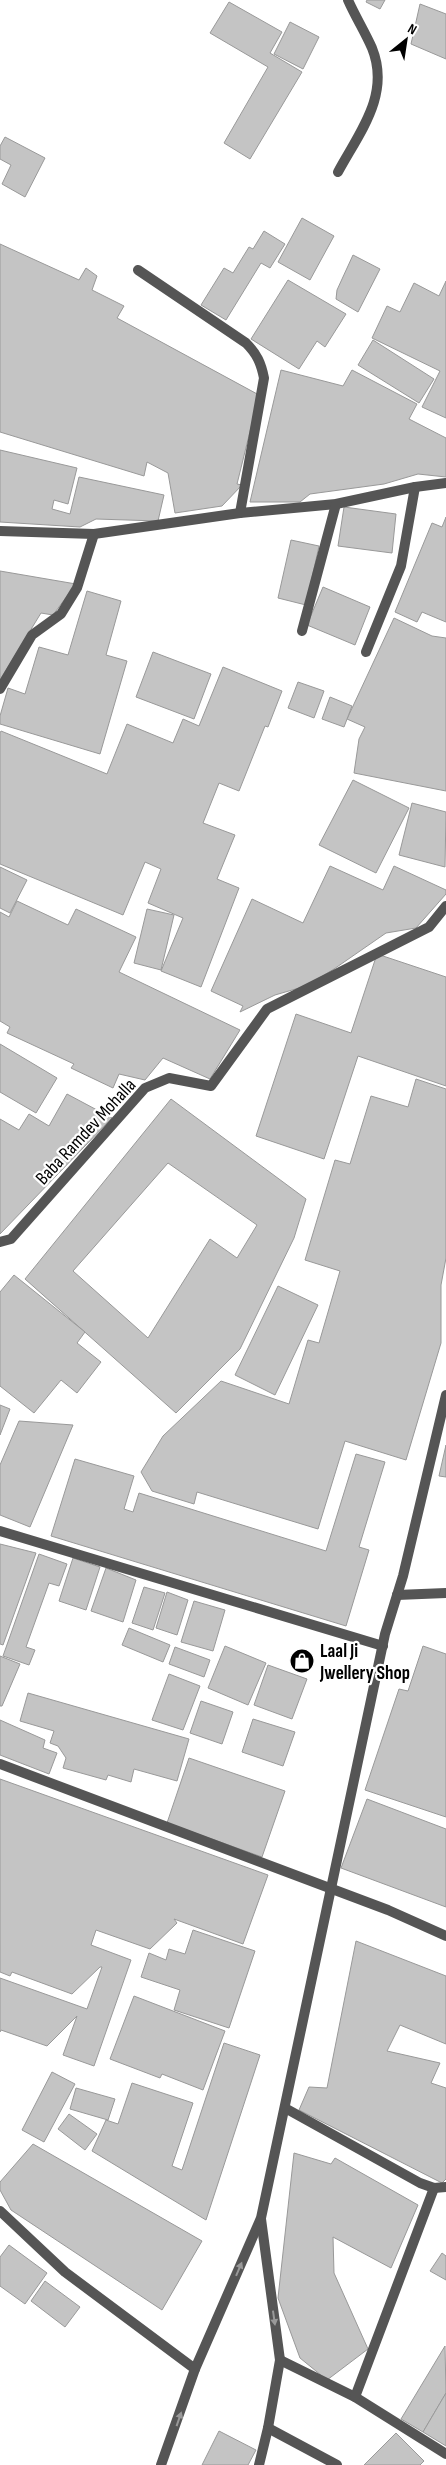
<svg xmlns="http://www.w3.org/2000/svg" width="446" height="2465" viewBox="0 0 446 2465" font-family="'Sofia Sans Condensed',sans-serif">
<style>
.building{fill:#c4c4c4;stroke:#999;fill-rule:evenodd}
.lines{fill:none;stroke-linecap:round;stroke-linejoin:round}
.service{stroke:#555;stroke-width:10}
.minor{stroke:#555;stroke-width:10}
.tertiary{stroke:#555;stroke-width:10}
.oneway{fill:#999}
.labels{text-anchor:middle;stroke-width:4.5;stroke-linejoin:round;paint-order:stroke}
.street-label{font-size:19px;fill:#000;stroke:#fff}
.poi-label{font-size:19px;font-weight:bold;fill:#000;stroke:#fff;text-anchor:start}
</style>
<rect width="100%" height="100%" fill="#fff"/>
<g class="building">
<polygon points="367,0 385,0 380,9 366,2"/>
<polygon points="229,2 282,32 270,53 302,72 250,159 224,143 268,67 210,33"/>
<polygon points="420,4 446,14 446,59 411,44"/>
<polygon points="290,22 319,37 303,69 274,54"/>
<polygon points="5,137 45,158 25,197 2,184 11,165 0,159 0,146"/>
<polygon points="302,218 334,236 310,280 278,262"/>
<polygon points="264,231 285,244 270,268 261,263 226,320 201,305 224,268 233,273 249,247 253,249"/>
<polygon points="0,244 79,280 86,268 97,276 92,290 124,306 117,318 259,395 237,484 242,485 222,506 175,513 168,473 147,462 144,476 0,432"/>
<polygon points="353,255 380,269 358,312 336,299 337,290"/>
<polygon points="288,280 346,314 325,347 317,341 299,369 251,339"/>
<polygon points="446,281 446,418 422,407 440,371 372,338 387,306 400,312 414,283 439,296"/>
<polygon points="373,340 434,379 419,403 358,365"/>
<polygon points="281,370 343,386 352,370 417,404 409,419 446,438 446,477 418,474 384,484 310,494 300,502 250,502"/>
<polygon points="0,450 77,468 68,504 54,500 52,509 70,514 79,477 164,495 158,521 96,519 80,527 0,522"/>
<polygon points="344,507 396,514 392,553 338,546"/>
<polygon points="446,517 446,622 422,612 417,622 395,612 432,523 442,527"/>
<polygon points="291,540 319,546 306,605 278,598"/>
<polygon points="0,571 76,584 53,615 41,613 0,680"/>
<polygon points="323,587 370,607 355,645 307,625"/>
<polygon points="87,591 121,601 106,655 127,661 100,754 0,724 0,716 8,688 25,694 39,647 68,655"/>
<polygon points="394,618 432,636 446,638 446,791 354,773 359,739 365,727 347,719"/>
<polygon points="153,652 211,674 194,719 136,697"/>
<polygon points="223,667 282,691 268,727 265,726 239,791 219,783 203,823 235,835 217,879 239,888 201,987 161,971 183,918 148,903 161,869 145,862 123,915 0,864 0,733 1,731 107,774 127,724 173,743 183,719 199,726"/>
<polygon points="298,682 324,691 314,718 288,708"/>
<polygon points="330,697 352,706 344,727 322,719"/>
<polygon points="353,780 409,808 376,873 319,845"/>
<polygon points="412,803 446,812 445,867 399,855"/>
<polygon points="330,866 383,890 394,866 446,890 446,894 416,928 386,933 334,969 306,986 275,995 240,1012 243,1006 211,991 252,899 303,923"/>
<polygon points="0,867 27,880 10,913 0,908"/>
<polygon points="17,901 68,925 76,909 136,937 119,972 240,1030 210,1079 163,1058 145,1080 119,1074 113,1088 71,1068 74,1064 7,1033 10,1027 0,1021 0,912 9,917"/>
<polygon points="147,909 174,915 161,970 134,963"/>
<polygon points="377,954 446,977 446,1086 358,1056 324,1159 256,1136 296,1014 351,1033"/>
<polygon points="0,1044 57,1078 36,1113 0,1092"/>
<polygon points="416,1079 446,1089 446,1258 441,1285 441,1343 406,1460 345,1441 318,1529 197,1492 194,1504 152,1491 141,1472 163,1436 221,1381 289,1404 308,1340 319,1343 340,1271 305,1260 335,1160 350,1164 371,1096 408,1107"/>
<polygon points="67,1094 112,1118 0,1234 0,1119 19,1130 29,1114 49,1126"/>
<path d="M171,1099L306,1199L294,1238L240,1349L176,1413L25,1279ZM168,1163L257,1225L237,1258L210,1239L148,1338L73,1271Z"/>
<polygon points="14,1275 85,1332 77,1343 101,1362 77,1393 61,1380 34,1413 0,1386 0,1292"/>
<polygon points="278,1286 318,1305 275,1395 235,1375"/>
<polygon points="0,1405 10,1409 0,1435"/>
<polygon points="19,1421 73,1425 30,1527 0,1515 0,1465"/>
<polygon points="446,1445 446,1477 439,1476"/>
<polygon points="356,1454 385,1462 359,1547 369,1550 346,1626 51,1536 75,1459 134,1476 124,1509 133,1512 139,1493 326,1551"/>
<polygon points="0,1544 36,1553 3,1645 0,1644"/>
<polygon points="39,1554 67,1564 59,1586 49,1583 26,1647 35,1650 29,1665 3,1656"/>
<polygon points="73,1558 100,1567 86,1610 59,1601"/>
<polygon points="106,1568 136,1580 123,1622 91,1611"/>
<polygon points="144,1587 165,1593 153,1630 132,1623"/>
<polygon points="167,1592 188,1600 177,1635 156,1628"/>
<polygon points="194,1601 225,1610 213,1651 181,1642"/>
<polygon points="129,1628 170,1645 163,1662 122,1645"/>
<polygon points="225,1646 266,1663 248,1705 208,1688"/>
<polygon points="423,1646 446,1654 446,1817 365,1790 399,1689 408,1691"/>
<polygon points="175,1647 210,1660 204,1677 169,1664"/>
<polygon points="0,1656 20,1664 2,1706 0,1706"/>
<polygon points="268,1665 307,1679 292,1719 254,1705"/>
<polygon points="169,1674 200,1686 183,1730 152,1720"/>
<polygon points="28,1693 189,1739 177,1781 134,1769 131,1782 108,1775 106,1780 63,1768 66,1758 58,1746 50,1743 54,1731 20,1721"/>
<polygon points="201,1701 233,1712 222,1744 190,1733"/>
<polygon points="253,1719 295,1732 283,1766 242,1752"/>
<polygon points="0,1720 45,1740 43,1748 57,1753 49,1774 0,1755"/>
<polygon points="189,1758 285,1791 262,1857 167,1823"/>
<polygon points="0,1779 268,1875 243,1944 174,1919 177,1923 150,1949 96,1930 91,1945 131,1960 94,2066 63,2055 77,2016 47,2046 1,2030 0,2032 0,1978 87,2009 102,1967 100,1967 72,1994 12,1972 10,1976 0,1972"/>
<polygon points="367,1799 446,1829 446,1907 341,1868"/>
<polygon points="193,1930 255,1951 229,2028 174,2010 180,1990 141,1977 149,1953 166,1960 169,1949 185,1954"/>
<polygon points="356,1941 446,1976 446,2044 400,2025 387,2051 440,2063 431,2083 446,2088 446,2179 442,2183 299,2110 309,2087 327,2088"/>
<polygon points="134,1996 225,2031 203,2090 162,2074 160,2078 110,2059"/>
<polygon points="224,2043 260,2055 206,2220 92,2151 106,2120 118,2124 132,2083 193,2103 172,2166 182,2170"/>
<polygon points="52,2072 75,2084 44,2142 22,2130"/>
<polygon points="76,2088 115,2099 108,2120 70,2109"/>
<polygon points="69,2114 97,2134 85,2150 58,2129"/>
<polygon points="33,2144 202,2241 162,2310 11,2210 0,2190 0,2182"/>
<polygon points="294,2153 331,2164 335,2158 418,2205 391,2268 333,2237 334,2273 368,2349 327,2380 300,2358 278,2298"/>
<polygon points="9,2245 47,2273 25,2304 0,2286 0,2257"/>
<polygon points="442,2253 446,2256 446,2280 430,2271"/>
<polygon points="45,2281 80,2307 65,2327 31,2301"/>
<polygon points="445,2346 446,2393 423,2432 401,2419"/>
<polygon points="446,2393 446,2446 423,2432"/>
<polygon points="219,2431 256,2450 248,2465 202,2465"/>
<polygon points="396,2433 424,2461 420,2465 364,2465"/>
</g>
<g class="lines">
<polyline class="service" points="397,1595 446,1593"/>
<g class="minor">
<path d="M338,172C359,133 391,95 372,48C365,32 355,16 348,0"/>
<path d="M138,270L246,343C257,354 261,363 264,378L240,513"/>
<polyline points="0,531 94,534 240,513 336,504 415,487 446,483"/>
<polyline points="302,631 336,504"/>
<polyline points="366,652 401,566 415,487"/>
<polyline points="0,689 32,635 61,614 77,588 94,534"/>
<polyline points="0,1242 11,1239 145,1088 169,1078 211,1086 267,1009 429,927 446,906"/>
<polyline points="0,1531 383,1646"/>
<polyline points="0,1764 388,1910 446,1936"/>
<polyline points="285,2108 420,2183 434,2188 446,2187"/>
<polyline points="0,2211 65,2272 195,2369"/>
<polyline points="280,2360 355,2397 446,2454"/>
<polyline points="355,2397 434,2188"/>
<polyline points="268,2428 337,2465"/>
</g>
<g class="tertiary">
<polyline points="161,2465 195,2369 261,2218 385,1634 403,1576 446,1395"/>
<polyline points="259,2465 268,2428 280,2360 261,2219"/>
</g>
</g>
<defs><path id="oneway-solid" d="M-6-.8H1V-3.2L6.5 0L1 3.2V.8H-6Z" transform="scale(1.25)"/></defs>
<g class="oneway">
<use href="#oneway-solid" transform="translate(239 2269) rotate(-67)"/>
<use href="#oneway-solid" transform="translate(274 2318) rotate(82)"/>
<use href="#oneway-solid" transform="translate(179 2419) rotate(-71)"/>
</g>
<defs>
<symbol id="shop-disc" viewBox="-11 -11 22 22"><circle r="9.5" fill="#000" stroke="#fff"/><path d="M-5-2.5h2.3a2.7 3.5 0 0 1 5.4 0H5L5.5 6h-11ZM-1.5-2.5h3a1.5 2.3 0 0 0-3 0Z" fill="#fff"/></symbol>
</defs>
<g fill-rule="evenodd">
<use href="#shop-disc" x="288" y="1647" width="28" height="28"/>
</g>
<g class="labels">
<g class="street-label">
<text transform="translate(85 1131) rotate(-47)" y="7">Baba Ramdev Mohalla</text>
</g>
<g class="poi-label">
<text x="320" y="1657">Laal Ji<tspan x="320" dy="22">Jwellery Shop</tspan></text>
</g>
</g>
<g transform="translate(406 40) rotate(30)" stroke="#ffffff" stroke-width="4" paint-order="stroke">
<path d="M0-4L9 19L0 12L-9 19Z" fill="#000000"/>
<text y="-8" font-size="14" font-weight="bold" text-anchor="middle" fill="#000000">N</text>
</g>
</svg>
